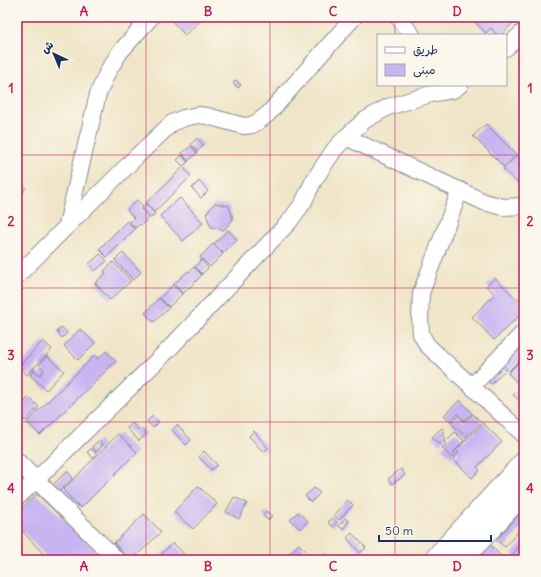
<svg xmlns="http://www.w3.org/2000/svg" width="541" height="577" viewBox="0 0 541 577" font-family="Delius,'Playpen Sans Arabic',sans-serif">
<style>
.building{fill:#c8b4f1}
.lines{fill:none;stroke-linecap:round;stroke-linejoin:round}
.street-casing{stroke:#868a93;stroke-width:18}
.secondary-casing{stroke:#868a93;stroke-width:24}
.street{stroke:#fff;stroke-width:16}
.secondary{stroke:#fff;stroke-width:22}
.grid{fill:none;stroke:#c2185b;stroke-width:1;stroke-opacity:0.55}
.neatline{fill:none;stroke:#c2185b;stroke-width:1.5}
.grid-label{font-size:13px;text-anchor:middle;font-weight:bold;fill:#c2185b}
</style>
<rect width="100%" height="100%" fill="#fbf7ec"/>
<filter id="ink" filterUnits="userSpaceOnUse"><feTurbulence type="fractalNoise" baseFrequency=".025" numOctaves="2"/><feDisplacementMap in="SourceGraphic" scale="8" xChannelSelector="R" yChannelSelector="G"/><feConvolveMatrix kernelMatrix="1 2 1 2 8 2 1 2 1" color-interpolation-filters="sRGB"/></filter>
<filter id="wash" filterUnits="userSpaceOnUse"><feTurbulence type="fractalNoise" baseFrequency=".012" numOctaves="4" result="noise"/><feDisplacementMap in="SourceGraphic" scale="16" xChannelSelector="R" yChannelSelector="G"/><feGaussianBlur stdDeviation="0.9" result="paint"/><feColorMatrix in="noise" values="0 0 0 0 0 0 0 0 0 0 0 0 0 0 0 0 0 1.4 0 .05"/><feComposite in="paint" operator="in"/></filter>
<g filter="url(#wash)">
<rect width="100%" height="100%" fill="#f0e5c8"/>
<g id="blocks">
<g class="building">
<polygon points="168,17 202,17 203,18 185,35"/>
<polygon points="470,17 508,17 513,23 501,35 497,35 491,28 486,33"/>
<polygon points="236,80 241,85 238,88 233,83"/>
<polygon points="486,124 517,155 504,167 473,136"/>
<polygon points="197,138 204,145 197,151 191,144"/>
<polygon points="191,146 197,153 188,161 182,153"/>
<polygon points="521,152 524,155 524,181 520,185 503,169"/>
<polygon points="182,155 188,162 183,166 177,160"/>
<polygon points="183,167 191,176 154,212 146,203"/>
<polygon points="199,181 208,191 201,198 192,188"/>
<polygon points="17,182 26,187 20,198 17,197"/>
<polygon points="180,198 203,223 183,241 160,216"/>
<polygon points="137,200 143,207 141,209 149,218 141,225 140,224 135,228 130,222 134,218 127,210"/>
<polygon points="215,203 229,206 233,219 224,230 211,227 206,214"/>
<polygon points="146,204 155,214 151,218 142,208"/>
<polygon points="127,221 135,229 107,257 99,249"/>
<polygon points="228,230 237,240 223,253 214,244"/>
<polygon points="213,244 223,254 210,267 200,257"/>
<polygon points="123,253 141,272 133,280 115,260"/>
<polygon points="100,254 107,261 95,271 89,264"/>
<polygon points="201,260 208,268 202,274 195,267"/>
<polygon points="113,262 131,281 110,300 95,283 106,273 104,271"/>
<polygon points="194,267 202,275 183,294 174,284 188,271 189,272"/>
<polygon points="495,278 524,306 524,311 494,340 472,317 495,294 486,286"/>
<polygon points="173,285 182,294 169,307 160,298"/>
<polygon points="159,298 169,308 154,322 145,313"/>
<polygon points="62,327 67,333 62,338 57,332"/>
<polygon points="80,329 95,343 78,360 64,346"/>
<polygon points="524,338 524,356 509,371 500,362"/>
<polygon points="43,341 52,349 27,375 19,366"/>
<polygon points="106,351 116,361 40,435 27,422 95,355 98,359"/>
<polygon points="47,356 64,371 46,390 30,375 34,370 40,375 44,370 39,365"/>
<polygon points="524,357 524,405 513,395 521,387 508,373"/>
<polygon points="498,364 505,370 491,384 485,379"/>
<polygon points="29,397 39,407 25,421 17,412 17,409"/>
<polygon points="460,400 472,413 464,420 458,414 450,421 444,415"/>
<polygon points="473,414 481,422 466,437 451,423 458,416 464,422"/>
<polygon points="153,416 159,422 153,428 147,421"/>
<polygon points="132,423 139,430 141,428 146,434 139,441 127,428"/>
<polygon points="483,423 502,442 477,467 480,470 472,478 453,459 459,453 456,450"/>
<polygon points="177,425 191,440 186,445 172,430"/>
<polygon points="442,428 445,431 442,434 446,438 440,444 432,437"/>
<polygon points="254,431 268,448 263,452 249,436"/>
<polygon points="455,432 464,441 453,453 456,454 452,458 442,448 447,444 445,442"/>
<polygon points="118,434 137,452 81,508 63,490"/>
<polygon points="99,440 103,445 96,452 92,447"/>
<polygon points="91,449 97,454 93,458 87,452"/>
<polygon points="204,451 217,465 211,470 199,457"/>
<polygon points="401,469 405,475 392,484 388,479"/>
<polygon points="67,471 73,478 58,493 51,487"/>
<polygon points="198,486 217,504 193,529 174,512"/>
<polygon points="314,488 320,493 311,502 305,496"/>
<polygon points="37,494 106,560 49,560 17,525 17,513"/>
<polygon points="234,497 247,503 239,519 226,512"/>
<polygon points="71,499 78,506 74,509 68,503"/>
<polygon points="347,500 353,505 339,520 334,516"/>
<polygon points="524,509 524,525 505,547 496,540"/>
<polygon points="266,511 272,516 268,520 262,515"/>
<polygon points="298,512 308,521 300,529 290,520"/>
<polygon points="144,514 161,532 132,560 130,560 114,543"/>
<polygon points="333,518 337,522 333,527 328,522"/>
<polygon points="345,518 349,521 343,529 339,526"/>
<polygon points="352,533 366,548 360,553 347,538"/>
<polygon points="524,541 524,554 518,560 512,555"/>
<polygon points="173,543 188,558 186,560 155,560"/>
<polygon points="299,544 315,560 283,560"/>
<polygon points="490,545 503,558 501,560 485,560 480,555"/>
<polygon points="324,553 331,560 318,560"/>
<polygon points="393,555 397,560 387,560"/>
</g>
</g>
</g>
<g filter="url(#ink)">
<use href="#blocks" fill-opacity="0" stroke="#868a93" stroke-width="1"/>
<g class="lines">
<defs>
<g id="street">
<polyline points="398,17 412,35"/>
<polyline points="506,48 524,31"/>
<polyline points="346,137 484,202 503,207 524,206"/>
<polyline points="460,190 421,293 420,318 421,334 427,345 524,435"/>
<polyline points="67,225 98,94 108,71 120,52 151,17"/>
<polyline points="17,276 137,156 172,123 184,118 198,115 207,116 244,126 252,125 259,121 268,114 354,17"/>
<polyline points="472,386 524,332"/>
<polyline points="17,461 117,560"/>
<polyline points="17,498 36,480 171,347 289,222 303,203 314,180 334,150 346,137 365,120 388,107 431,94 453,90 460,85"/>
</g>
<g id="secondary">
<polyline points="435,560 524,463"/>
<polyline points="461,560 524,491"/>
</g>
</defs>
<use href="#street" class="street-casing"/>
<use href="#secondary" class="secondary-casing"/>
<use href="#street" class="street"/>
<use href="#secondary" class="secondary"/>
</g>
</g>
<path class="grid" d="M146,17V560M270,17V560M395,17V35M395,85V560M17,155H524M17,288H524M17,422H524"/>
<rect width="541" height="577" fill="none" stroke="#fbf7ec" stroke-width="44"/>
<rect x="377" y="34" width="130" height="52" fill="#fbf7ec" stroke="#a1a7b3"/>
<rect x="385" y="47" width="20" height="6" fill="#ffffff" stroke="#a1a7b3"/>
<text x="413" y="54" font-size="12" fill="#1b2f5e">طريق</text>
<rect x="385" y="64" width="20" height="12" fill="#c8b4f1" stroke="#a1a7b3"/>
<text x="413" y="74" font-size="12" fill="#1b2f5e">مبنى</text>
<g transform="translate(54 54) rotate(316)" stroke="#fbf7ec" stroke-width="3" paint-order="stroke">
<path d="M0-3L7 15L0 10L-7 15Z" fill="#1b2f5e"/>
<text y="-6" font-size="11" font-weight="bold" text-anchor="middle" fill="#1b2f5e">ش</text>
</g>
<path d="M379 535v6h112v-6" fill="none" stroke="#1b2f5e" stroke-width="2"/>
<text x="385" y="535" font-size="12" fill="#1b2f5e" stroke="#fbf7ec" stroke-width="3" paint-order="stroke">50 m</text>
<rect x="22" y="22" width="497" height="533" class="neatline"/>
<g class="grid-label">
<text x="84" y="16">A</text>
<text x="208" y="16">B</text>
<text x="333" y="16">C</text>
<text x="457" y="16">D</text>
<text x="11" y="93">1</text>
<text x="530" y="93">1</text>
<text x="11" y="226">2</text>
<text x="530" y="226">2</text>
<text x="11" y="360">3</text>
<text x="530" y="360">3</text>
<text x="11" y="493">4</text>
<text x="530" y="493">4</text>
<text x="84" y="571">A</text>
<text x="208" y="571">B</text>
<text x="333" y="571">C</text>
<text x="457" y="571">D</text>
</g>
</svg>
